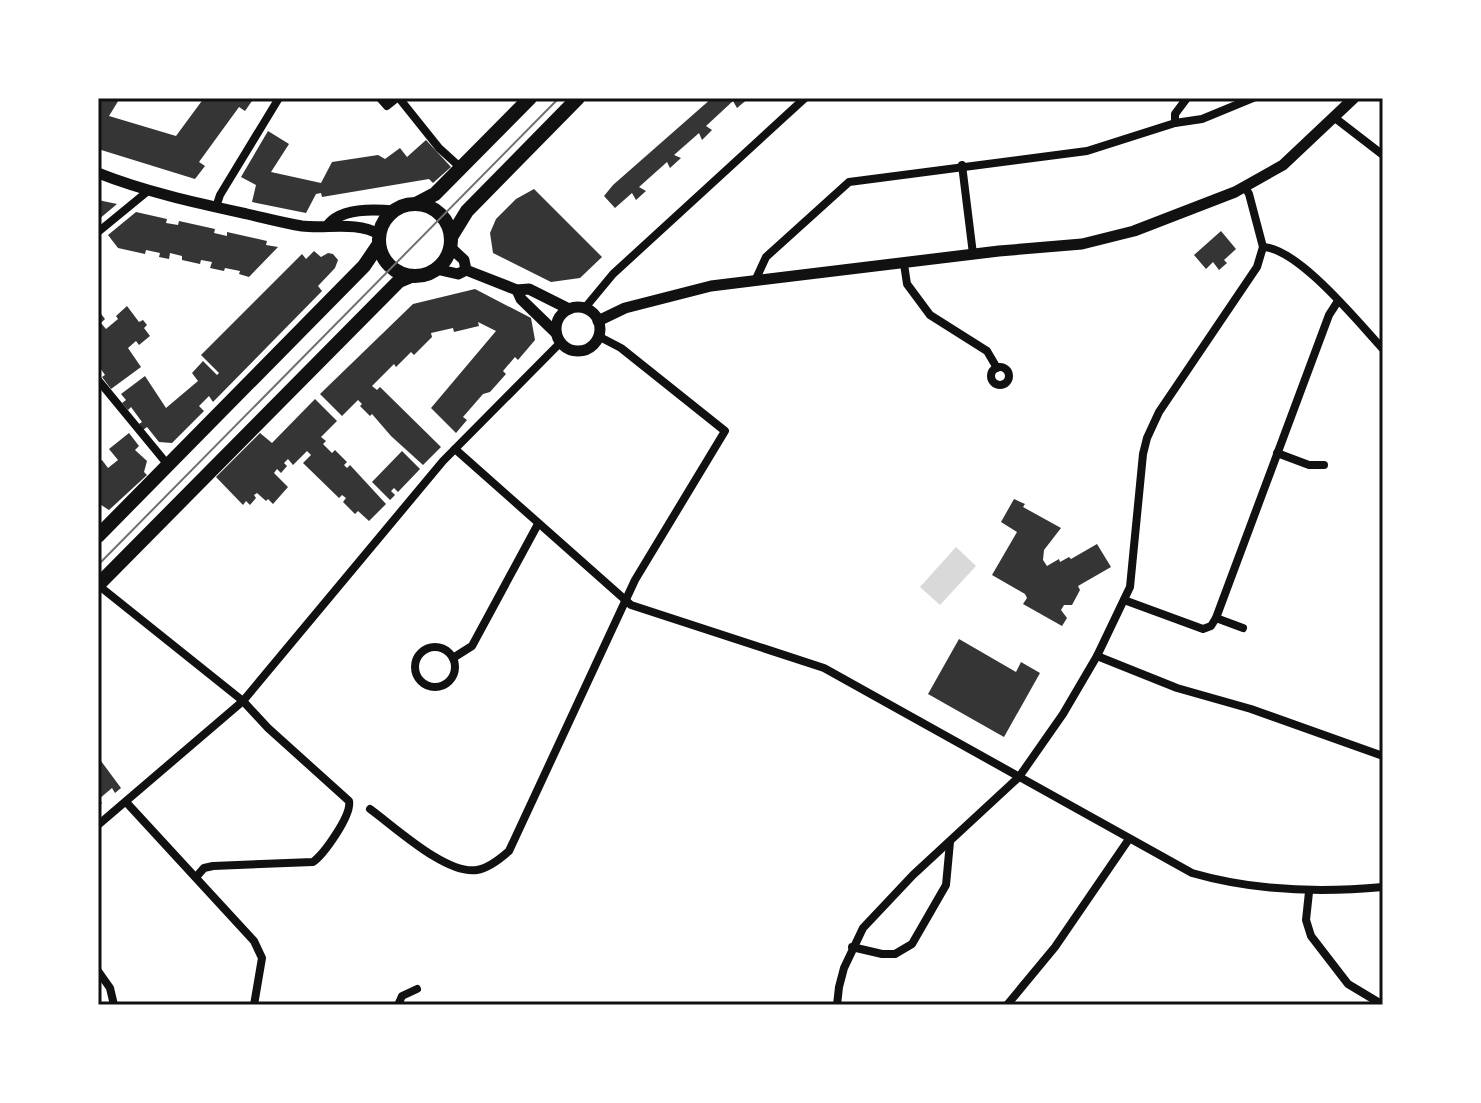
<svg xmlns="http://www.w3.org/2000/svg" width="1481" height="1103" viewBox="0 0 1481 1103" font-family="Raleway,sans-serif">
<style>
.water{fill:#d9d9d9}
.building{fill:#353535}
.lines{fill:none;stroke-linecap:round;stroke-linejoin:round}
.minor{stroke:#111;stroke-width:8}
.tertiary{stroke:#111;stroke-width:11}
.primary{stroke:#111;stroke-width:14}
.tram{stroke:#707070;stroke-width:2}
.neatline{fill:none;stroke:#111;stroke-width:3}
</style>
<rect width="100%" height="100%" fill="#fff"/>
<polygon class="water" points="956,547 976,566 940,605 920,587"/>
<g class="building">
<polygon points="98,98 120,98 109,116 176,136 204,98 254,98 245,111 239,107 199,162 205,166 195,179 98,149"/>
<polygon points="712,98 749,98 737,108 733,101 706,126 712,130 702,140 699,133 674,155 681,158 670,168 667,162 639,187 646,191 636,200 632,193 615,208 604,196 613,185"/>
<polygon points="268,131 289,144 271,172 321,183 332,162 378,155 385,159 400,148 407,157 426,140 451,167 433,183 429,179 322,197 321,193 316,194 306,213 252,202 256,185 241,177"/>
<polygon points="534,189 602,257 580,278 551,282 493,253 490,233 496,219 516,199"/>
<polygon points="98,200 117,204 98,220"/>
<polygon points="136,212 167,219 166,223 178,225 179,221 215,229 214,233 227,236 227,232 267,241 266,245 278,247 249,277 239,274 240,271 225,268 224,271 210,268 212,262 201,260 200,264 182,260 182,256 170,253 169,259 159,257 160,253 146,250 145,254 118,248 108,235"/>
<polygon points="1221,231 1236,249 1224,260 1227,263 1219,270 1213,262 1206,269 1194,255"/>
<polygon points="314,251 321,257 328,253 333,254 338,260 335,268 318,286 322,291 213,402 209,396 199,406 204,411 172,443 159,442 147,427 143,430 139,424 142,422 131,407 128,410 122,403 126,400 121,394 145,376 166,408 198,381 192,373 203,361 217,375 219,373 201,355 302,254 306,259"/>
<polygon points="475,289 531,318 535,340 518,360 515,357 503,371 506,374 490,392 483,394 463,417 467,420 456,433 431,408 496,331 478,322 479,326 454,332 453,328 431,333 432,337 414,355 411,352 396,367 394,364 372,386 377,390 380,387 441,447 423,465 391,436 372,414 370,416 360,406 362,404 358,400 342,416 320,394 413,304"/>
<polygon points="127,306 139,322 143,320 147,325 144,328 150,336 139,345 136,341 128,348 141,367 111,389 102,377 105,375 98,365 98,310 105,319 101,323 106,329 118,319 116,316"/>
<polygon points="315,399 337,421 321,437 326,441 323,444 332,453 335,450 347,462 344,465 347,468 350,465 386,504 369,521 358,511 355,514 343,502 346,498 342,495 339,498 303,463 311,455 307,451 293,465 288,459 284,463 287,466 281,473 277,469 274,473 288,487 273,504 268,499 266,501 257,493 254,495 256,498 250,505 246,501 243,505 216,477 260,433 272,443"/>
<polygon points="129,433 139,446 135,450 147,461 144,472 147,475 109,510 98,503 98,463 102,460 108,468 118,460 109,449"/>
<polygon points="402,451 420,469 398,492 394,488 391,491 395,495 390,500 372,482"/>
<polygon points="1014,499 1025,504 1023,507 1061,528 1044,550 1043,560 1047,566 1059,559 1060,562 1069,557 1071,559 1097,544 1111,567 1078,586 1080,590 1072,605 1064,605 1061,610 1067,618 1062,626 1023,604 1027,598 1025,594 992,575 1017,532 1001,522"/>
<polygon points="959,639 1016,672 1021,662 1040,673 1004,737 928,694"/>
<polygon points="101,761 121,788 115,793 112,788 99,799 102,803 98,807 98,763"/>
</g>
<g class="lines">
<g class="minor">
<polyline points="380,98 387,106 397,98"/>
<polyline points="399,98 439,148 461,168"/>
<polyline points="1335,118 1383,155"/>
<polyline points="1175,123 1202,119 1253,98"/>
<polyline points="962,165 973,254"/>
<polyline points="216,207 220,195 279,98"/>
<polyline points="98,232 148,191"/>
<path d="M1263,247C1298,248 1358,322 1383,349"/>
<polyline points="904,264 907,284 930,315 987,351 997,368"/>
<polyline points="755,281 766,257 849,182 1087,151 1175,123 1175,114 1187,98"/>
<polyline points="584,309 613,274 805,98"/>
<circle cx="1000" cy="376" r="9"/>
<polyline points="98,380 168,465"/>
<path d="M455,449L631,605L824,668L1192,873C1254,891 1319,893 1383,887"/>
<polyline points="1277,453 1309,465 1324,465"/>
<path d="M98,585L243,701L268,728L349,801C352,815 324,854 313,862L213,866L204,868L197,876"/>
<polyline points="1124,600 1203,629 1211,626 1216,618 1243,628"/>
<polyline points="1216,618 1329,315 1338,301"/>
<circle cx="435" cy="667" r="20"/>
<polyline points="1097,656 1177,688 1251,709 1383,756"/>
<polyline points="453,658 472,646 538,524"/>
<polyline points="126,802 254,941 262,958 254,1005"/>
<path d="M370,809C395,827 446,875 477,870C489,868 500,859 509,851L635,580L725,431L621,348L598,336"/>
<polyline points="98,825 243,701 443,461 560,343"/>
<polyline points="1309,892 1306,920 1311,936 1348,984 1383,1005"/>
<polyline points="852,947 882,954 895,954 912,944 946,885 950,842"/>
<polyline points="98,971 110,988 114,1005"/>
<polyline points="398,1005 402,996 417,989"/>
<polyline points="837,1005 839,987 844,968 863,928 913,875 1019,777 1063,714 1097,656 1130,587 1143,454 1147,438 1159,412 1257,267 1263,247 1249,194 1245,187"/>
<polyline points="1007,1005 1055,947 1129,839"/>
</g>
<g class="tertiary">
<path d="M98,173C146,192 197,203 247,214C265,218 283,223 302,226C327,229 356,221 379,234"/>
<path d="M329,224C342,208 374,209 394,211"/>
<polyline points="450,247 464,260 466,270"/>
<polyline points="436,269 458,274 466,270 517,290 529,289 569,309"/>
<polyline points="517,290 521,299 556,333"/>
<circle cx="578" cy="329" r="22"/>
<polyline points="598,321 625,308 711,286 999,251 1082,244 1134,231 1235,192 1283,165 1354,98"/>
</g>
<g class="primary">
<polyline points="416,204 435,194 530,98"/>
<circle cx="415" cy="240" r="36"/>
<polyline points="451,237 467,211 578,98"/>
<polyline points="98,536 364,266 379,244"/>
<polyline points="98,585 390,290 399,281 411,276"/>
</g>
<polyline class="tram" points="98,565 559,98"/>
</g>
<rect width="1481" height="1103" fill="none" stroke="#ffffff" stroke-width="200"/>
<rect x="100" y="100" width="1281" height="903" class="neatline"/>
</svg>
